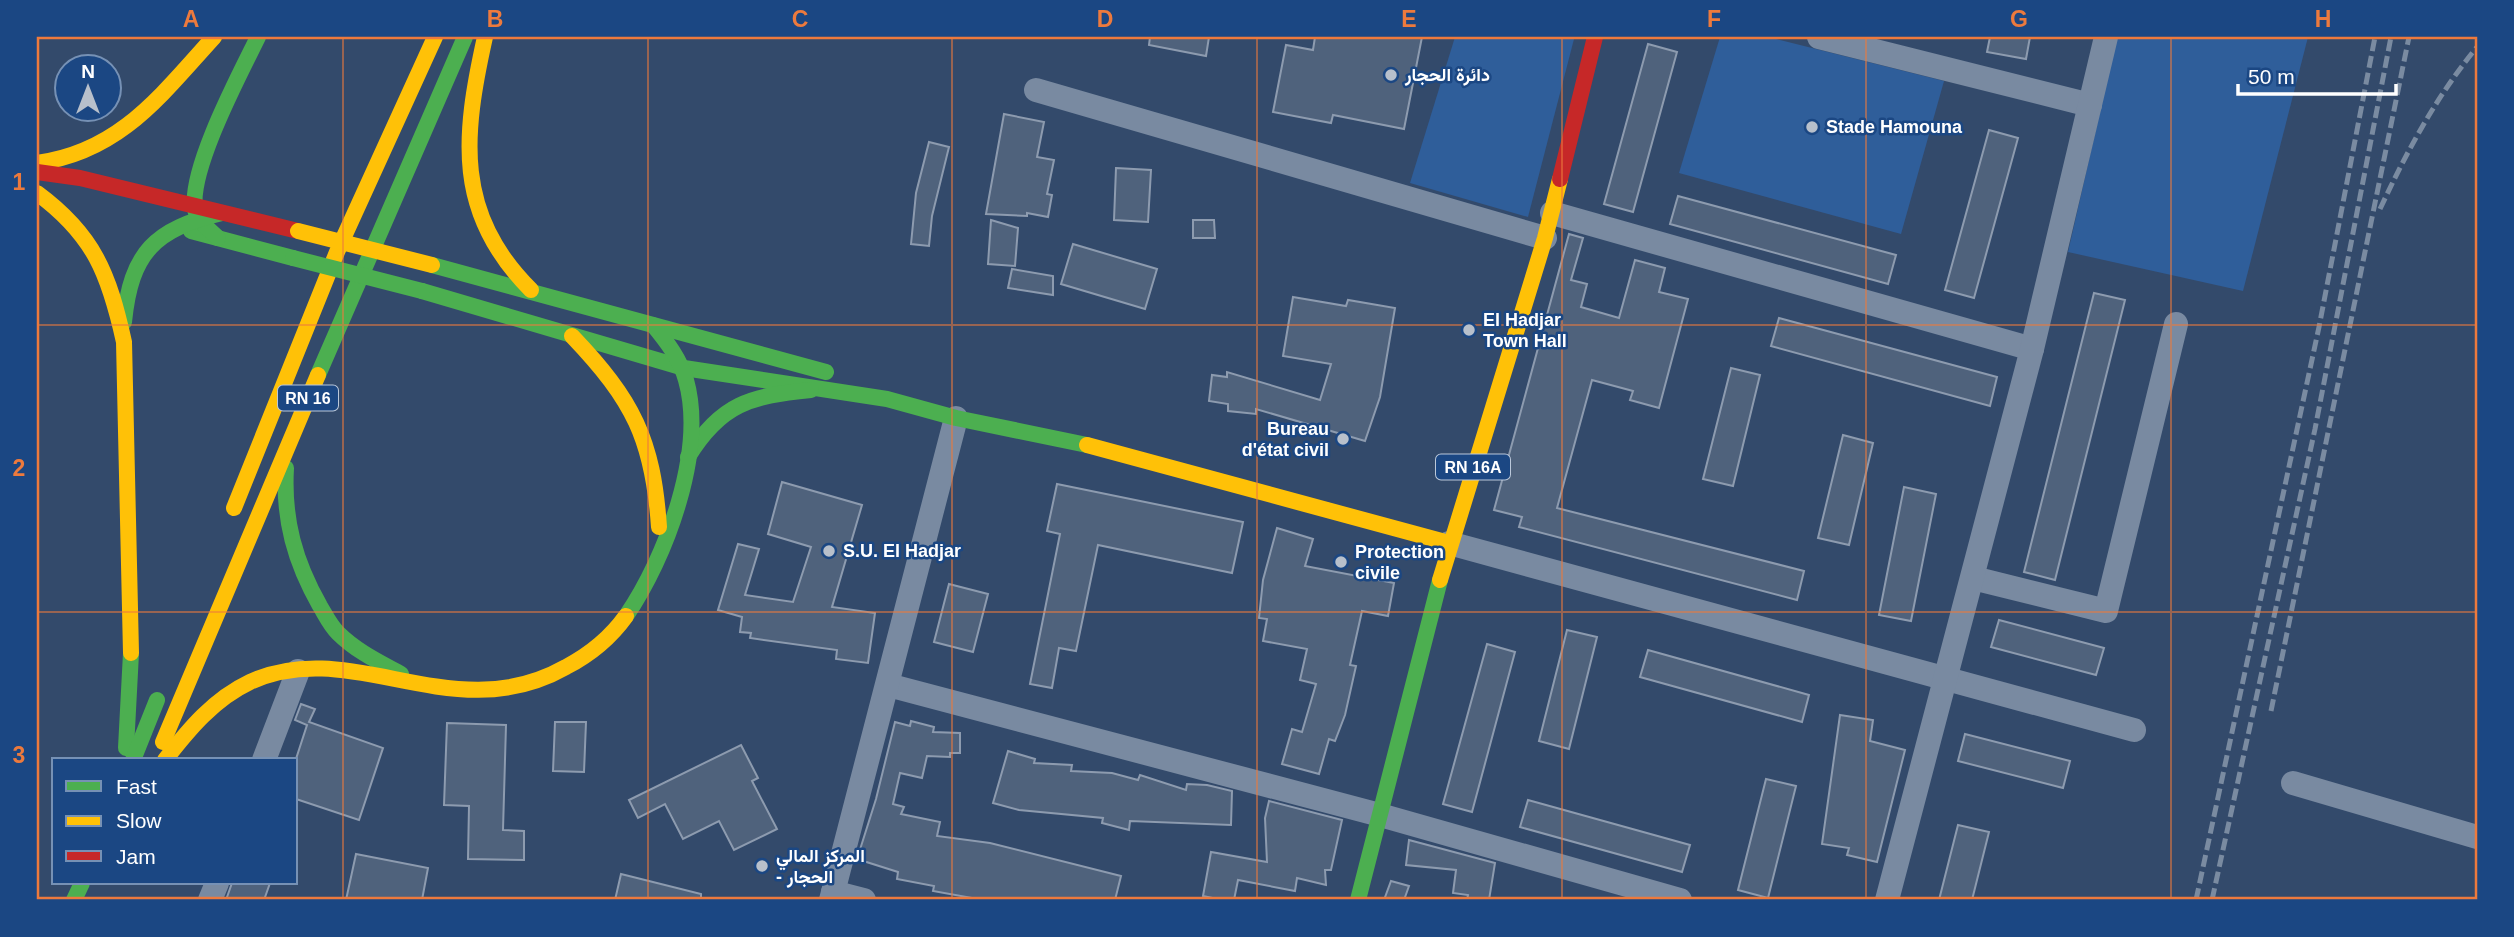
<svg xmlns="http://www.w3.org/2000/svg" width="2514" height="937" viewBox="0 0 2514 937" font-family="Helvetica,Vazirmatn,sans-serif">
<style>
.green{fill:#2f5e9a}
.building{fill:#4f627c;stroke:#8d9baf;stroke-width:2}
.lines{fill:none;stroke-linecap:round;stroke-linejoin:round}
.street{stroke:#798aa1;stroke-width:24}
.fast{stroke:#4caf50;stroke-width:16}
.slow{stroke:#ffc107;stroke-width:16}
.jam{stroke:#c62828;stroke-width:16}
.rail{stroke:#7a8ba1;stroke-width:5;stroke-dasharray:12 5;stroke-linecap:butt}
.fast-bridge{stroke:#4caf50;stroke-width:16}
.slow-bridge{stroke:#ffc107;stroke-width:16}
.grid{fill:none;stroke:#ed7a3d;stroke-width:2;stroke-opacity:0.55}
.poi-dot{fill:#b8c0cb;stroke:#1b4783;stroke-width:2.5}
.labels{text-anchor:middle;stroke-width:5;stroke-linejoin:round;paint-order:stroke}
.shield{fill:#1b4783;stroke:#bbc8da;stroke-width:2}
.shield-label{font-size:16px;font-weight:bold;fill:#fff}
.poi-label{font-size:18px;font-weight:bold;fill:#fff;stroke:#1b4783;text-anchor:start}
.neatline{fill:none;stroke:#ed7a3d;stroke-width:2.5}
.grid-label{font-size:23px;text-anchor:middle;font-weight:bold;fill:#ed7a3d}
</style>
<rect width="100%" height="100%" fill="#334a6b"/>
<g class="green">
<polygon points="1455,37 1574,39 1528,217 1410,183"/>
<polygon points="1720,37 1768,37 1944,81 1901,234 1679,173"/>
<polygon points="2117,37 2308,37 2243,291 2068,252"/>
</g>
<g class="building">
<polygon points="1150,37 1209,37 1206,56 1149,45"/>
<polygon points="1315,37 1422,37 1404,129 1333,115 1331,123 1273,112 1286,45 1313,50"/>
<polygon points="1990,37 2030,37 2026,59 1987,52"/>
<polygon points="1648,44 1677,52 1633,212 1604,204"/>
<polygon points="1004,114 1044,122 1037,157 1054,160 1047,194 1052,195 1048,217 1027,213 1027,216 986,214"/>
<polygon points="1989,130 2018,138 1974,298 1945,290"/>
<polygon points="929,142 949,147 932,216 929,246 911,244 916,193"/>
<polygon points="1116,168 1151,170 1148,222 1114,220"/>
<polygon points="1678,196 1896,255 1888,284 1670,224"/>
<polygon points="991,220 1018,228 1015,266 988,264"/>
<polygon points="1193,220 1214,220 1215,238 1193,238"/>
<polygon points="1569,234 1583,238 1571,280 1587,284 1581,307 1619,318 1635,260 1665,268 1659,292 1688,299 1659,408 1630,400 1633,391 1592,380 1557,508 1804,571 1797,600 1519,527 1522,517 1494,510"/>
<polygon points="1073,244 1157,269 1145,309 1061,284"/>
<polygon points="1012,269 1053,276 1053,295 1008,288"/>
<polygon points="2094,293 2125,300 2055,580 2024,572"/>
<polygon points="1293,297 1346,306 1348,300 1395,308 1380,397 1365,441 1256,409 1256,414 1228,411 1228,404 1209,401 1212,375 1227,377 1227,372 1320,400 1331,364 1283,356"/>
<polygon points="1779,318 1997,377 1990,406 1771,346"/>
<polygon points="1731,368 1760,375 1733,486 1703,479"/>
<polygon points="1843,435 1873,443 1849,545 1818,538"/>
<polygon points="782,482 862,505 832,607 875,613 868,663 836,659 837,650 750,638 751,633 740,632 742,617 718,610 738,544 759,549 745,595 793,602 811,547 768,534"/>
<polygon points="1057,484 1243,522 1232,573 1098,545 1076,651 1059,648 1052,688 1030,684 1060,534 1047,531"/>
<polygon points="1904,487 1936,494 1911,621 1879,615"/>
<polygon points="1277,528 1313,539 1305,566 1394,583 1388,616 1362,611 1350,665 1356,666 1345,715 1335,741 1329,739 1319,774 1282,764 1292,729 1302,732 1316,684 1300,680 1307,649 1263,641 1267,619 1259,618 1263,580"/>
<polygon points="949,584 988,594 973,652 934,642"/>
<polygon points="1999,620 2104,648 2096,675 1991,647"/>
<polygon points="1567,630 1597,637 1569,749 1539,741"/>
<polygon points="1487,644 1515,652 1472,812 1443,804"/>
<polygon points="1648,650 1809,695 1802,722 1640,677"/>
<polygon points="301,704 315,709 309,722 383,748 359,820 296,799 296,759 307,725 295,720"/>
<polygon points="1840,715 1873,720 1870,741 1905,750 1877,862 1847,855 1849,848 1822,844"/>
<polygon points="911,721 934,727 933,732 960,733 960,753 950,753 950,757 927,756 922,778 900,773 893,804 904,807 901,814 940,822 937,836 990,843 1121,876 1115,900 983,900 933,891 934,886 897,879 898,872 857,859 876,799 895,722 910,726"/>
<polygon points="555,722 586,722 584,772 553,771"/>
<polygon points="447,723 506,725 503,830 524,831 524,860 468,859 469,806 444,805"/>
<polygon points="1965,734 2070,761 2063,788 1958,761"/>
<polygon points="741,745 758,778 752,781 777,829 734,850 719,821 683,839 665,804 638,818 629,800"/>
<polygon points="1008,751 1035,759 1034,763 1072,765 1071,771 1112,773 1138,780 1140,775 1186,790 1187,784 1207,785 1232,791 1231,825 1130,821 1129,830 1102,823 1103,818 1019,810 993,803"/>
<polygon points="1766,779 1796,786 1768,898 1738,890"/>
<polygon points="1528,800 1690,845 1682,872 1520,827"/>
<polygon points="1269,801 1342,820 1331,870 1325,870 1326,885 1297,878 1295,891 1238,880 1234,900 1213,900 1213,898 1203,896 1211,852 1267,862 1265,818"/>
<polygon points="1958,825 1989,832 1972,900 1939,900"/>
<polygon points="1409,840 1495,863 1489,900 1467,900 1468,895 1453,893 1456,870 1406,865"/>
<polygon points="356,854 428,868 422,900 346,900"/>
<polygon points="621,874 701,894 701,900 615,900"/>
<polygon points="1391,881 1409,886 1404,900 1384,900"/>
<polygon points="232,883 270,883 264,900 226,900"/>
</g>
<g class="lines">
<g class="street">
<polyline points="1819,37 2090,105"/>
<polyline points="1036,90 1545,238"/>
<polyline points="1552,213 2032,349"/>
<polyline points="1449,543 2134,730"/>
<polyline points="1973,578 2106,611 2176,324"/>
<polyline points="888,685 1380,815 1680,900"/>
<polyline points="264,760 298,671"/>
<polyline points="2293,783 2477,837"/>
<polyline points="833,892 864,900"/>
<polyline points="210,900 217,883"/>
<polyline points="831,900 956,418"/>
<polyline points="1887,900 2032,349 2106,37"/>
</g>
<g class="fast">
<polyline points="191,231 293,258"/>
<path d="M218,238C210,230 197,221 195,209C189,169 240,74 258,37"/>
<polyline points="432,265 826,372"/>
<polyline points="422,291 684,368 887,399 956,418 1087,445"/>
<path d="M124,322C131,252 155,229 222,213"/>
<polyline points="318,375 465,37"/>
<path d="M688,457C721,403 751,396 811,390"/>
<path d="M286,468C283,520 295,562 320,606C326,616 330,625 338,633C356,651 379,662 401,674"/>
<path d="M626,616C666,558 706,451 686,380C680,359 667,342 653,325"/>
<polyline points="126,748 131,653"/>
<polyline points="133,760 157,700"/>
<polyline points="74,900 82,883"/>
<polyline points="1358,900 1440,580"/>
</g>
<g class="slow">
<path d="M485,37C463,136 454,213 531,290"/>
<path d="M37,163C120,152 161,95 214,37"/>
<path d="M37,193C94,235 109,274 124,342L131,653"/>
<path d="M572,336C633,400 653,439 659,527"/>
<polyline points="1087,445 1449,543"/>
<polyline points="234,508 337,252 435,37"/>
<polyline points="1440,580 1545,238 1560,179"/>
<polyline points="163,742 318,375"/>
<path d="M165,760C189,729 214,699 250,682C353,635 453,731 566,667C589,655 611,637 626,616"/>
</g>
<g class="jam">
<polyline points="37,172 80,178 298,231"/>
<polyline points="1560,179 1595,37"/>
</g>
<g class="rail">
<path d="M2380,209C2407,151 2436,97 2477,47"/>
<polyline points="2271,711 2409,37"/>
<polyline points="2196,900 2319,327 2375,37"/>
<polyline points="2212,900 2315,429 2391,37"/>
</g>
<polyline class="fast-bridge" points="293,258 422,291"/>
<polyline class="slow-bridge" points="298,231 432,265"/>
</g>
<path class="grid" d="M343,37V900M648,37V900M952,37V900M1257,37V900M1562,37V900M1866,37V900M2171,37V900M37,325H2477M37,612H2477"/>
<g class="poi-dot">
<circle cx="1391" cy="75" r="7"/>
<circle cx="1812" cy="127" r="7"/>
<circle cx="1469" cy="330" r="7"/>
<circle cx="1343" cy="439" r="7"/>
<circle cx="829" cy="551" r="7"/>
<circle cx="1341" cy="562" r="7"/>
<circle cx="762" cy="866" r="7"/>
</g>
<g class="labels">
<g class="shield">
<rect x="278" y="385.5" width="60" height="25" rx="5"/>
<rect x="1436" y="454.5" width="74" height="25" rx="5"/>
</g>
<g class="shield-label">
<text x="308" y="404">RN 16</text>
<text x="1473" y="473">RN 16A</text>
</g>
<g class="poi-label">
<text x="1405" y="81">دائرة الحجار</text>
<text x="1826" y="133">Stade Hamouna</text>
<text x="1483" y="326">El Hadjar<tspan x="1483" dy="21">Town Hall</tspan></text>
<text x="1329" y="435" text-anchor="end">Bureau<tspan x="1329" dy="21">d'état civil</tspan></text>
<text x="843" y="557">S.U. El Hadjar</text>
<text x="1355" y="558">Protection<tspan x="1355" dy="21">civile</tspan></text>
<text x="776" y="862">المركز المالي<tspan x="776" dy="21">- الحجار</tspan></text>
</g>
</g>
<rect width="2514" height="937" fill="none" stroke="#1b4783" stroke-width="77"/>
<rect x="52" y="758" width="245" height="126" fill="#1b4783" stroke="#7691b5" stroke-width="2"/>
<rect x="66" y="781" width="35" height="10" fill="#4caf50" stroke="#7691b5" stroke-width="2"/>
<text x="116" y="794" font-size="21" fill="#ffffff">Fast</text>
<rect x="66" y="816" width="35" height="10" fill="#ffc107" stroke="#7691b5" stroke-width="2"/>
<text x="116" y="828" font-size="21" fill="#ffffff">Slow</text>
<rect x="66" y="851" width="35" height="10" fill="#c62828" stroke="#7691b5" stroke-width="2"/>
<text x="116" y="864" font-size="21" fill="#ffffff">Jam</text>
<g transform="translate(88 88)"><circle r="33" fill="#1b4783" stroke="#7691b5" stroke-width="2"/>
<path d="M0-5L12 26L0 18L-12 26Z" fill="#b8c0cb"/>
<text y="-10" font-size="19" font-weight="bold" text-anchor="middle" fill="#ffffff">N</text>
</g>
<path d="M2238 84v10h158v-10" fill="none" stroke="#ffffff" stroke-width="3.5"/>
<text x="2248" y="84" font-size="21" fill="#ffffff" stroke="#1b4783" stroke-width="5" paint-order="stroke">50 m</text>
<rect x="38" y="38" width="2438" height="860" class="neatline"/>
<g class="grid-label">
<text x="191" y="27">A</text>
<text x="495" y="27">B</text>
<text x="800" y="27">C</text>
<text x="1105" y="27">D</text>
<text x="1409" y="27">E</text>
<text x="1714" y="27">F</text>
<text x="2019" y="27">G</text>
<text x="2323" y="27">H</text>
<text x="19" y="190">1</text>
<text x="19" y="476">2</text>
<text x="19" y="763">3</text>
</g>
</svg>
